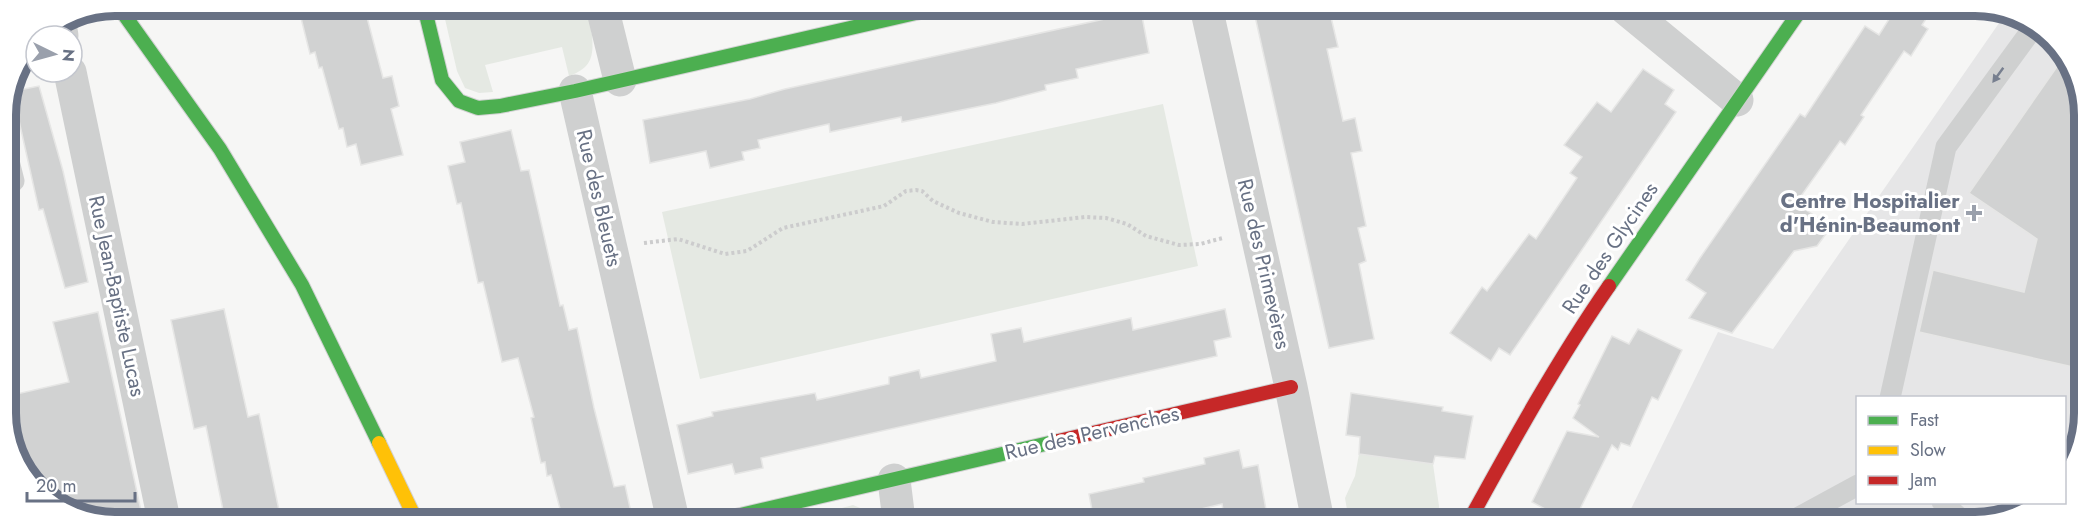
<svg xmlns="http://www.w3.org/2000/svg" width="2090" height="528" viewBox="0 0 2090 528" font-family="Jost,sans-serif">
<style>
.built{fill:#e6e6e7}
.green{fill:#e5e9e3}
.building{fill:#d1d2d2;stroke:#e6e6e5;stroke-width:1.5}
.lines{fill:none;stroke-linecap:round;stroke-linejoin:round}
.fast-casing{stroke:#d2d2d3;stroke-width:16}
.slow-casing{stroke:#d2d2d3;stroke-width:16}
.jam-casing{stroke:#d2d2d3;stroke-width:16}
.path{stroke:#cccccd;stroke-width:4;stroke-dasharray:3 3;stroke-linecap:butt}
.lane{stroke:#cfd0d0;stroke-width:21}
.street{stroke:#cfd0d0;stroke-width:33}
.fast{stroke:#4caf50;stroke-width:14}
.slow{stroke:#ffc107;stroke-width:14}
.jam{stroke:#c62828;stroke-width:14}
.oneway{fill:#777f8f}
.poi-dot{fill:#9aa0ac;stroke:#fff;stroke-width:2}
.labels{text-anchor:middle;stroke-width:6;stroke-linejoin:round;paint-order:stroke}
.street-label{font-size:21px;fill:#687184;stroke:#fff}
.poi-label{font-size:21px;font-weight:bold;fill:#687184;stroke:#fff;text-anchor:end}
.rim{fill:none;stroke:#687184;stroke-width:8}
</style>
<rect width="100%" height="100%" fill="#f6f6f5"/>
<polygon class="built" points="2006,13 2052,38 2082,94 2082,434 2065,464 2064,398 1858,398 1858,502 2028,503 1981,522 1625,521 1718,332 1773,349"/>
<g class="green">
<path d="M442,6L587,7C590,16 590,26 592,35C594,57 591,68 569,76L562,47L485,65L493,92L479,93L465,88L457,71Z"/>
<polygon points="1163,104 1198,266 700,379 662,212"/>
<polygon points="1359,454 1433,464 1439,506 1438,521 1349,521 1345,498 1355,476"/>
<polygon points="853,505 865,510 871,521 805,521 805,518"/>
</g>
<g class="building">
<polygon points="298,6 364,6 383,78 392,76 399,106 391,109 403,155 361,165 356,144 347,147 343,128 339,129 322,67 319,68 315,52 310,54"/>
<polygon points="1253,7 1316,7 1317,16 1330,13 1338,47 1327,49 1343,121 1355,118 1362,151 1351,153 1366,226 1358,228 1366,261 1359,264 1374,339 1329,348"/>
<polygon points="1896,8 1933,8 1922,25 1928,29 1911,56 1904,51 1861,115 1864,117 1845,145 1840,141 1796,203 1831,227 1817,246 1794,251 1732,333 1689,318 1706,293 1686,280 1700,258 1800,114 1805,117 1865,26 1879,35"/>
<polygon points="1141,11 1149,53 1076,69 1078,78 1045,85 1046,90 996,103 902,122 901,117 830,132 829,124 758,140 760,148 742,152 744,160 710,168 706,151 650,163 643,120 750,99 785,89"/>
<polygon points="2063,58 2082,94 2082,369 1919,332 1933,270 2024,292 2037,239 1969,193"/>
<polygon points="1643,69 1674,90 1665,104 1676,112 1510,355 1499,348 1491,361 1450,333 1482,287 1487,291 1529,234 1536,239 1577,178 1570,173 1582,157 1564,145 1597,102 1611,112"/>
<polygon points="39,86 63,171 88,282 65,288 43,209 39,210 13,94 14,91"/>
<polygon points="511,130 521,171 529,170 560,306 563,305 569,330 577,328 594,408 614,487 625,485 632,517 615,520 563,520 551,475 547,476 545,462 541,463 531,418 534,417 518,358 502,362 483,282 478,283 461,203 457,204 448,166 465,162 460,142"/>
<polygon points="224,309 248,417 259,414 281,520 225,520 206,426 194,429 171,320"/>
<polygon points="1225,309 1231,337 1214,341 1217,356 761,458 763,468 735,474 732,464 688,474 677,425 713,416 712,412 815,393 817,400 889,384 889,377 919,370 921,378 996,361 991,334 1021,328 1024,342 1131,318 1133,330"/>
<polygon points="98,312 143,520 94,520 38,490 15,446 8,416 8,396 69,382 53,322"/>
<polygon points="1638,329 1682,350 1658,400 1652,397 1630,446 1621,443 1618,450 1612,445 1574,521 1542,521 1547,510 1532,502 1567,431 1599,437 1573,418 1580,405 1578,404 1612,336 1629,344"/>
<polygon points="1351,393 1443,407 1442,411 1473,416 1465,459 1435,456 1433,464 1359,454 1360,437 1346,435"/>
<polygon points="1239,450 1243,468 1258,465 1268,521 1225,521 1222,504 1151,521 1094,521 1089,494 1144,482 1143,478 1205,464 1204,458"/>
</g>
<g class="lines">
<defs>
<g id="fast">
<polyline points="118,6 220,149 302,285 379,443"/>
<polyline points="424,6 442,80 459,101 478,108 500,106 575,91 942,7"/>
<polyline points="1609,286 1802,8"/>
<polyline points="719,520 1058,441"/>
</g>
<polyline id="slow" points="379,443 416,520"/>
<g id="jam">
<polyline points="1058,441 1291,387"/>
<path d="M1469,521C1513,441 1557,361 1609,286"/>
</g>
</defs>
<use href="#fast" class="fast-casing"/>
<use href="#slow" class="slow-casing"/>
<use href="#jam" class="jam-casing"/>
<polyline class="path" points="644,243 678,239 725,254 747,251 783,228 884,206 906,191 916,190 922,191 933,201 959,213 993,222 1022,224 1085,217 1106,218 1127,224 1146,236 1179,245 1200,244 1223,238"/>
<g class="lane">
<polyline points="6,149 14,181"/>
<polyline points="1890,398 1946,147 2033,28"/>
<polyline points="1942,502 1964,522"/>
<polyline points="1790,522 1858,485"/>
</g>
<g class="street">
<polyline points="602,7 620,80"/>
<polyline points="1206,7 1291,387 1318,521"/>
<polyline points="1625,8 1737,100"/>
<polyline points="60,24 62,36"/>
<polyline points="70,72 164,520"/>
<polyline points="575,91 673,520"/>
<polyline points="894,480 898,512 894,521"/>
</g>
<use href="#fast" class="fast"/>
<use href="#slow" class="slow"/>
<use href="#jam" class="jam"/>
</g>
<defs><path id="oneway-solid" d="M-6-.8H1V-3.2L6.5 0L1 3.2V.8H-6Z" transform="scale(1.5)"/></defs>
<use class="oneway" href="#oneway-solid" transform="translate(1998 75) rotate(126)"/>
<path class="poi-dot" d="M1971 204h6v6h6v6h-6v6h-6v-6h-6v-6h6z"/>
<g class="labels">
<g class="street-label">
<text transform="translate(599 198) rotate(77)" y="7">Rue des Bleuets</text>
<text transform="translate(1610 248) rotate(-56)" y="7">Rue des Glycines</text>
<text transform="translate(1264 264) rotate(77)" y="7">Rue des Primevères</text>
<text transform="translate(117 296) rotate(78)" y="7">Rue Jean-Baptiste Lucas</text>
<text transform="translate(1092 433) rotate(-13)" y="7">Rue des Pervenches</text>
</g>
<g class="poi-label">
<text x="1960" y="208">Centre Hospitalier<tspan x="1960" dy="24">d'Hénin-Beaumont</tspan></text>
</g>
</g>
<path d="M0 0H2090V528H0ZM115 16H1975A99 99 0 0 1 2074 115V413A99 99 0 0 1 1975 512H115A99 99 0 0 1 16 413V115A99 99 0 0 1 115 16Z" fill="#fff" fill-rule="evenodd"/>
<path class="rim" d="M115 16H1975A99 99 0 0 1 2074 115V413A99 99 0 0 1 1975 512H115A99 99 0 0 1 16 413V115A99 99 0 0 1 115 16Z"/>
<rect x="1856" y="396" width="210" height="108" fill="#ffffff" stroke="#c3c6ce" stroke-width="1.5"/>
<rect x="1868" y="416" width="30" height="9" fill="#4caf50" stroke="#c3c6ce" stroke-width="1.5"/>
<text x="1910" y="426" font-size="18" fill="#687184">Fast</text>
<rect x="1868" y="446" width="30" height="9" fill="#ffc107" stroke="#c3c6ce" stroke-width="1.5"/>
<text x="1910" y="456" font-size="18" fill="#687184">Slow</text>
<rect x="1868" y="476" width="30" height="9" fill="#c62828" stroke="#c3c6ce" stroke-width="1.5"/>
<text x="1910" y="486" font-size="18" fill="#687184">Jam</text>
<g transform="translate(54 54) rotate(95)"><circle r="28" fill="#ffffff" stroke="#c3c6ce" stroke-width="1.5"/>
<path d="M0-4.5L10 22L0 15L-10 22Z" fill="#9aa0ac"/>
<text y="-9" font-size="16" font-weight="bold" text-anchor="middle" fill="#687184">N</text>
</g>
<path d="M27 492v9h108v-9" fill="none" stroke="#687184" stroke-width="3"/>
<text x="36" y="492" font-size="18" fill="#687184" stroke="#ffffff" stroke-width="4.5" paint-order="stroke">20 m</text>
</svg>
